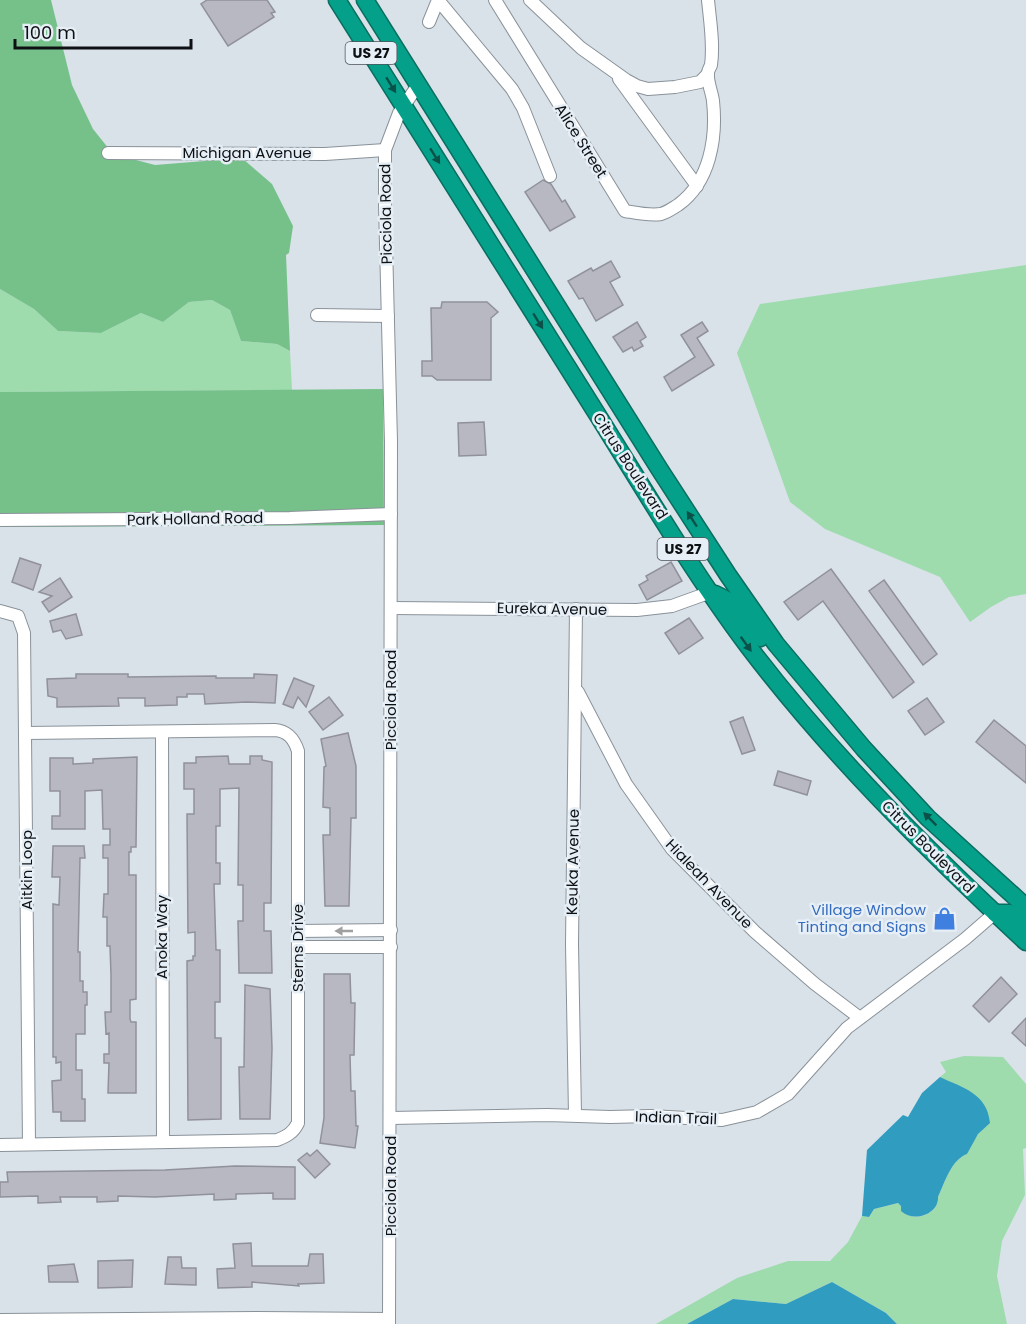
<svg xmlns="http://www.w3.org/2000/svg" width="1026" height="1324" viewBox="0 0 1026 1324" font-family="Poppins,sans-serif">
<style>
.green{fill:#9edcae}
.forest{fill:#76c18a}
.water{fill:#309cc0}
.building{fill:#b8b8c2;stroke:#91919b;stroke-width:1.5}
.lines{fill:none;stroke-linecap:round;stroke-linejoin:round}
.minor-casing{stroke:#8a9299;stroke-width:14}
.highway-casing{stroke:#086e60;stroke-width:19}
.minor{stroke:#fff;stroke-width:12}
.highway{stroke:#05a089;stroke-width:16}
.oneway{fill:#0a5149}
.oneway2{fill:#9fa0a1}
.labels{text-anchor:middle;stroke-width:5;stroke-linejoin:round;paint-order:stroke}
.shield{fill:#e6eef6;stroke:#4f5358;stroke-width:1.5}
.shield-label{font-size:14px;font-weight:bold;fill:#0e1114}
.street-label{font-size:15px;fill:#0e1114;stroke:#e6eef6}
.shop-label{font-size:15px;fill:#366cbe;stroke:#e6eef6;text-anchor:end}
</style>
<rect width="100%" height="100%" fill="#d9e1e9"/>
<g class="green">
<polygon points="1026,265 1026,594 1009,597 991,607 970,622 940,577 825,529 790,502 737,353 760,304"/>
<polygon points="0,289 34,309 58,331 101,333 141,313 163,322 189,302 212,300 230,310 241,341 277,344 290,351 292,390 0,392"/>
<path d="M964,1056L1003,1057L1026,1084V1148L1023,1149L1025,1195L1002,1241L997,1276L1007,1324H897L886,1313L832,1282L786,1304L733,1299L687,1324H656L737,1278L788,1261H830L848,1242L862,1216L869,1217L874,1209L898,1203L901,1206L902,1211C914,1223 939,1214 938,1197C945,1182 951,1160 967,1154L972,1142L982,1129C974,1086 978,1096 940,1077L946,1072L940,1062Z"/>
</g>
<g class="forest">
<polygon points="0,0 51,0 72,85 93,129 113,154 155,165 242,158 272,184 293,226 289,253 286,255 290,351 277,344 241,341 230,310 212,300 189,302 163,322 141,313 101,333 58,331 34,309 0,289"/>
<polygon points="383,389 384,525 0,527 0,392"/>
</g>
<g class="water">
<path d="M940,1077C963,1088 987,1093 990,1123L978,1134L967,1154C951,1160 945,1182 938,1197C939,1214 914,1223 901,1211V1206L898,1203L874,1209L869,1217L862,1216L867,1150L903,1115L908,1117L922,1093Z"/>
<polygon points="832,1282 886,1313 897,1324 687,1324 733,1299 786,1304"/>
</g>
<g class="building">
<polygon points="207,0 267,0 275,12 271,13 274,17 228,46 201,4"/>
<polygon points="543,180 551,184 562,202 565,200 575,217 550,231 525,192"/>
<polygon points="611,261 620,277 610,282 623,305 596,321 583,298 579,299 568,281 591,268 593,271"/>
<polygon points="442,302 487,302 498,312 491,318 491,380 437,380 432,376 422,376 422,361 432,361 431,308 441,308"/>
<polygon points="637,322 646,337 640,341 643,346 634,351 632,347 623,352 613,337"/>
<polygon points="702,322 708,331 697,338 714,365 672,391 664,377 695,357 681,335"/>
<polygon points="484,422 486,455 459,456 458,423"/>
<polygon points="20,558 41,565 33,590 12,582"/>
<polygon points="671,562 682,581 647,600 639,585 648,580 646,576"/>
<polygon points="831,569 914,682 893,698 823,601 798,620 784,602"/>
<polygon points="60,578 72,597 49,612 42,602 52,596 39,592"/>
<polygon points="884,580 937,654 923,665 869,591"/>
<polygon points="76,614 82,635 66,639 61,630 53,632 50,621"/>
<polygon points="689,618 703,638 679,654 665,633"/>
<polygon points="76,674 128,674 128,677 216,676 216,678 254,678 254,674 277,675 275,703 246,702 205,704 204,694 187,694 187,697 177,697 177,705 145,706 145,698 118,698 119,706 57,707 57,698 48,696 47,679 76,678"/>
<polygon points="294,678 314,686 306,707 298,697 293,708 283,704"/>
<polygon points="329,697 343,715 323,730 309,712"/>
<polygon points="927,698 944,722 925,735 908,711"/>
<polygon points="743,717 755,750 742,754 730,722"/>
<polygon points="994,720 1026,746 1026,783 976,742"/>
<polygon points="348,733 356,766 356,818 351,818 349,906 325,906 323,835 330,835 330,808 323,807 324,767 326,766 321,739"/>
<polygon points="228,756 229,764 250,764 250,756 262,756 262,760 272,762 271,903 264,903 264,931 271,931 272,973 239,973 238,921 243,921 243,885 238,885 239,788 220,789 220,826 216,826 216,863 220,863 220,884 214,884 216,950 220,950 220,1002 215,1002 215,1038 221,1038 221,1119 188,1120 187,961 193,960 193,956 195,956 195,932 188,933 187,814 194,814 194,789 184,789 184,763 196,763 196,757"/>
<polygon points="137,757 136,847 131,847 131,852 129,852 129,875 136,875 136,999 130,1000 130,1019 131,1022 136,1022 136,1093 108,1093 109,1063 104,1063 104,1054 109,1054 109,1033 106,1034 105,1012 111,1012 111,975 110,946 107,946 107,917 103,917 104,894 108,894 108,858 103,858 103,845 110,845 110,829 103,829 102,790 85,791 85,829 52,829 52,816 60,816 60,791 50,791 50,758 73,758 73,764 93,763 93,759"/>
<polygon points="778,771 811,781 807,795 774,785"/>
<polygon points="53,846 84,846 85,858 80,858 78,952 80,952 80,981 83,981 83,992 87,992 87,1005 85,1005 85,1034 76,1034 76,1070 82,1070 82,1099 85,1099 85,1121 61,1121 61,1112 53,1112 52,1081 61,1080 61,1062 56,1063 56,1057 53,1057 53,904 59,905 60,877 52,877"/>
<polygon points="324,974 350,974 351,1003 355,1003 354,1055 350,1055 351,1091 355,1091 356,1126 358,1126 355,1148 320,1143 324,1118"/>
<polygon points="1001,977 1017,994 989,1022 973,1006"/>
<polygon points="245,985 270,989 272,1048 270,1119 240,1119 239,1067 244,1067"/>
<polygon points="1026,1018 1026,1046 1012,1033"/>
<polygon points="317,1150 330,1164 315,1178 298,1160 307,1153 310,1156"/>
<polygon points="235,1166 295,1167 295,1199 273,1199 273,1193 236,1194 236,1199 214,1200 214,1194 155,1197 118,1196 118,1201 97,1202 97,1197 60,1197 61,1202 38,1203 38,1196 0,1197 0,1182 8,1182 7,1172 165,1170"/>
<polygon points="251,1243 252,1266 308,1266 310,1254 323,1254 324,1283 298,1284 299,1286 252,1282 252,1287 218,1288 217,1269 235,1268 233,1244"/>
<polygon points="168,1257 181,1257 182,1268 196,1268 196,1285 165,1284"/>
<polygon points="133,1260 132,1287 98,1288 98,1261"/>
<polygon points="74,1264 78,1282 49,1282 48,1266"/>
</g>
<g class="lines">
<defs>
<g id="minor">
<polyline points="438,0 512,89 523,108 550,176"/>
<path d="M495,0L625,211C637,213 650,216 661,214C668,212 673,208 678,205C710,182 717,138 713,101C712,92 707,82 708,73C708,70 710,68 711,65C714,44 710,21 708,0"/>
<polyline points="530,0 581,48 626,80 637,86 648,89 675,87 700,82 708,74"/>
<polyline points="429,22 438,0"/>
<polyline points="619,79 697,186"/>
<polyline points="108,153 325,154 385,150"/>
<polyline points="317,315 388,316"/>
<polyline points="0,520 290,518 391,514"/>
<polyline points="391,608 637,610 672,606 711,592"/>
<polyline points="0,611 18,616 24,633 29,1144"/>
<polyline points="578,692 626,784 672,849 755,932 815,984 860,1018"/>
<polyline points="162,732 163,1142"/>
<polyline points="298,931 391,930"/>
<polyline points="298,947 391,947"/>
<polyline points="575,1115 572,944 576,609"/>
<polyline points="391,1118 547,1115 610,1117 651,1116 722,1120 757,1112 788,1094 847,1028 965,939 995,913"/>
<path d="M0,1145L277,1140C287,1136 293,1133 298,1123V751C294,739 288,731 275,730L26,733"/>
<polyline points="0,1320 258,1318 389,1319"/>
<polyline points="389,1324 391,442 385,204 385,150 399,113 418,85"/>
</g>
<g id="highway">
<path d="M337,0C424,138 510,276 597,414C645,491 694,574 748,646C830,754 927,850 1026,942"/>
<polyline points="365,0 660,470 728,575 776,644 864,749 928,818 1026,907"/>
<polyline points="715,594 731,602 760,638"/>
<polyline points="995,913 1010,913 1026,924"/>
</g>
</defs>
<use href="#minor" class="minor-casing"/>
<use href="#highway" class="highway-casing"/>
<use href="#minor" class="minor"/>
<use href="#highway" class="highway"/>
</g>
<defs><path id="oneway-solid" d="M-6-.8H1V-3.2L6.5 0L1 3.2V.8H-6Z" transform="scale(1.5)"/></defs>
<g class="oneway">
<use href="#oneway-solid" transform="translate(391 85) rotate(58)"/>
<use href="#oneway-solid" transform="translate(435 156) rotate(58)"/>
<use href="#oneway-solid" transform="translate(538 321) rotate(58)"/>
<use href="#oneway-solid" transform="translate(692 519) rotate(-123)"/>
<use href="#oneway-solid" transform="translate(746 644) rotate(54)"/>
<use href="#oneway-solid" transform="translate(930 819) rotate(-135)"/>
</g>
<use class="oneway2" href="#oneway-solid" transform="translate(344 931) rotate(180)"/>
<defs>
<symbol id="shop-bare" viewBox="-9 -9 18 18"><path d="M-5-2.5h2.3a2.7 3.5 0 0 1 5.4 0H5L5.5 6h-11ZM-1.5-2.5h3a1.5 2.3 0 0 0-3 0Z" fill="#3f7fe0" stroke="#e6eef6" stroke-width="2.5" paint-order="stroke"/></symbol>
</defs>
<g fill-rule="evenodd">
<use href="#shop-bare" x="928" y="902" width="33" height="33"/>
</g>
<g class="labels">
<g class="shield">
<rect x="345.5" y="42" width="51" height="22" rx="4.5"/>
<rect x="657.5" y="538" width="51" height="22" rx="4.5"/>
</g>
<g class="shield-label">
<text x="371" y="58">US 27</text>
<text x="683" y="554">US 27</text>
</g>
<g class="street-label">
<text transform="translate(581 141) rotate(58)" y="5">Alice Street</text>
<text x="247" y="158">Michigan Avenue</text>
<text transform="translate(386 214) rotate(-91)" y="5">Picciola Road</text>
<text transform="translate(630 466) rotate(57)" y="5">Citrus Boulevard</text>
<text transform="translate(195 519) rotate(-1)" y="5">Park Holland Road</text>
<text transform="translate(552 609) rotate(1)" y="5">Eureka Avenue</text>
<text transform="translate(391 700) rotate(-90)" y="5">Picciola Road</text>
<text transform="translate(928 847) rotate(45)" y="5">Citrus Boulevard</text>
<text transform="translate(573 862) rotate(-89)" y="5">Keuka Avenue</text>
<text transform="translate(27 870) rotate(-90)" y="5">Aitkin Loop</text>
<text transform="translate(709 884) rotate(46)" y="5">Hialeah Avenue</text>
<text transform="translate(162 937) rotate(-90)" y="5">Anoka Way</text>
<text transform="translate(298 948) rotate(-90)" y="5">Sterns Drive</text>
<text transform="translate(676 1118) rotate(2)" y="5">Indian Trail</text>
<text transform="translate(391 1186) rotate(-90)" y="5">Picciola Road</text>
</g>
<g class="shop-label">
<text x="926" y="915">Village Window<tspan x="926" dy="17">Tinting and Signs</tspan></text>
</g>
</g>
<path d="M15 39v9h176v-9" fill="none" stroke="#0e1114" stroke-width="3"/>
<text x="24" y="39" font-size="18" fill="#0e1114" stroke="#e6eef6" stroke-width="4.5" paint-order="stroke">100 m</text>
</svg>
